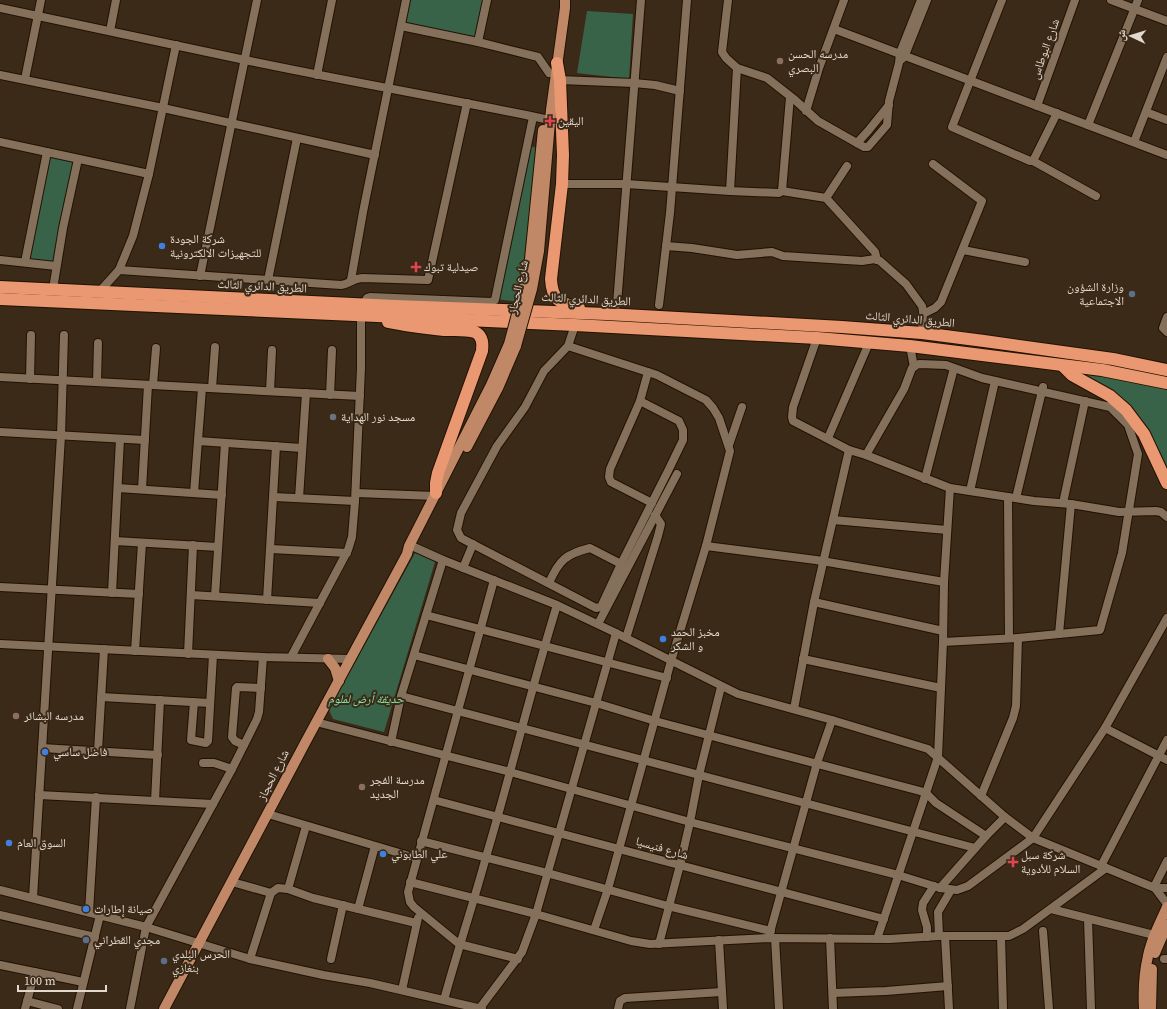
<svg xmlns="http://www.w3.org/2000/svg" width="1167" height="1009" viewBox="0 0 1167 1009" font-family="'Source Serif 4','Noto Naskh Arabic',serif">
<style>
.green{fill:#396348}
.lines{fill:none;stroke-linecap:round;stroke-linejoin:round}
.minor-casing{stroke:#221202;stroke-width:10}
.major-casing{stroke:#221202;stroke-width:12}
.highway-casing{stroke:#221202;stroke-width:14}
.minor{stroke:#84705b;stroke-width:8}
.major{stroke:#c18868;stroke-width:10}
.highway{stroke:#e99871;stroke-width:12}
.major-bridge-casing{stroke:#221202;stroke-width:12;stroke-linecap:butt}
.major-bridge{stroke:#c18868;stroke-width:10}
.education-dot{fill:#8d6e63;stroke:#3b2a18;stroke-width:1.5}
.health-dot{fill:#e0444e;stroke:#3b2a18;stroke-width:1.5}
.shop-dot{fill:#3f7fe0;stroke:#3b2a18;stroke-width:1.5}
.service-dot{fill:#5c6f8a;stroke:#3b2a18;stroke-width:1.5}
.worship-dot{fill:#6b7280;stroke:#3b2a18;stroke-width:1.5}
.labels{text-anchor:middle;stroke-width:4;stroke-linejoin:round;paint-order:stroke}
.street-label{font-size:12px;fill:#e3d8cd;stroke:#3b2a18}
.poi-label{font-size:12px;fill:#e3d8cd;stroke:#3b2a18;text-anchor:start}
.park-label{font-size:12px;font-style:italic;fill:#84e7a8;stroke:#3b2a18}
</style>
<rect width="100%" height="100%" fill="#3b2a18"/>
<g class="green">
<polygon points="407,0 487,0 478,42 402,26"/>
<polygon points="587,11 633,14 629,79 577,73"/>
<polygon points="527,145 540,149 520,302 495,299"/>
<polygon points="47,151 78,158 56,265 25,262"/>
<polygon points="1066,367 1167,385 1167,480 1130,414"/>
<polygon points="415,553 435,562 384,732 333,719 329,710"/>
</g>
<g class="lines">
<defs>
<g id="minor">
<polyline points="728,0 722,52 726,58 737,68 730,191"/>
<polyline points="1002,0 952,127 1030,161 1033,161 1057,113"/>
<polyline points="1111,0 1167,21"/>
<path d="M0,8C82,25 163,43 245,60C345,81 445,98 545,119"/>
<polyline points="401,26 478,42 538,57 549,73"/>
<polyline points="834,29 1167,155"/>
<polyline points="110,31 116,0"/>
<polyline points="478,42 487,0"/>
<polyline points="902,59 905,55 927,0"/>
<polyline points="737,68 767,78 795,100 818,121 848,138 864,147 868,147 887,125 889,101 899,63 900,53 921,0"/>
<polyline points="0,75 163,108 375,155"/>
<polyline points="317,75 332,0"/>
<polyline points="25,79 41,0"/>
<polyline points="560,80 634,83 655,85 680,91"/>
<polyline points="1037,106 1075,0"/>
<polyline points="806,111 819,68 844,0"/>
<polyline points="1146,112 1167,120"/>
<polyline points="1088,125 1138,0"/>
<polyline points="0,142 149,174"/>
<polyline points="1134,142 1167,57"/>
<polyline points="857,143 868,131 889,105"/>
<polyline points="1033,161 1096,196"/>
<polyline points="562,184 626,184 730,191 779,193 782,191 826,198 875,252 877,260"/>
<polyline points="782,191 790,97"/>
<polyline points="826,198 847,166"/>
<polyline points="666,246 692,248 737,255 772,252 783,256 862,261 875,259 880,261 906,284 922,306 923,311 922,333"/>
<polyline points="963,250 1025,262"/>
<polyline points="0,260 56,266"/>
<polyline points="25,262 47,152"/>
<path d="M119,270L341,285C349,284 352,279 362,278L428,280L467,103"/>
<polyline points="200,276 257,0"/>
<polyline points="268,280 297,138"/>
<polyline points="351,280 363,212 406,0"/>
<polyline points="53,289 63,228 78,159"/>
<polyline points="100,291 119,270 133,236 149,174 176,45"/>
<polyline points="364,304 367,298 370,297 491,302 495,300 533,117"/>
<polyline points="617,304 641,0"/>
<polyline points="659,305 670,213 687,0"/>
<polyline points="923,314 935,308 941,302 982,201 933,164"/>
<polyline points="1167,317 1163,328 1167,332"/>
<polyline points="575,325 568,346 544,371 525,407 497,446 461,513 457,530 461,538 596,608 601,607 621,564 669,469 683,440 683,430 679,421 640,401"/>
<polyline points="817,338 793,407 792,417 793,421 849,450"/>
<polyline points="568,346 657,375 706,400 713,408 719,418 730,451 706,546 671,661 608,889 594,930"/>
<polyline points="910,346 914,367"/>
<polyline points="648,372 640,401 610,469 609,477 611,482 652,503"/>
<polyline points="0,377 360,396"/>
<polyline points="30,379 31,335"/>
<polyline points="97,382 98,343"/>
<polyline points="153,385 156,348"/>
<polyline points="212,388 215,347"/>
<polyline points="270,391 272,350"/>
<polyline points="330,395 332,350"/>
<polyline points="0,432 145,440"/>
<polyline points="828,438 869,343"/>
<polyline points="198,441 302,448"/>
<polyline points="729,445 742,407"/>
<polyline points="866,455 904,389 912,368 915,365 920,364 946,365 982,378 1110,407 1128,425 1138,454 1122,553 1100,630 1018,638 943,642"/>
<polyline points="925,479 954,368"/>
<polyline points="118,488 222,495"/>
<polyline points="142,489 148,385"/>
<polyline points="970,491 995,381"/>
<polyline points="194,493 202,388"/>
<polyline points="356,493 435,496"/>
<polyline points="274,497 355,501"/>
<polyline points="1008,497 1009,638"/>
<polyline points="299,498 306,393"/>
<polyline points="1016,498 1043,387"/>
<polyline points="1063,503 1085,401"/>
<polyline points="833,520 947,530"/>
<polyline points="115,541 218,547"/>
<polyline points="706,546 816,560 944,582"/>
<polyline points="414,547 443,560 557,605 616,633 738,694 832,720 928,749 1005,817 1033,838 1105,728 1167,618"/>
<polyline points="271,549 347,553"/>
<polyline points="463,568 473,544"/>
<polyline points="494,580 408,892 410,902 414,907 459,944 518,959"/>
<path d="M549,583C559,560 566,554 590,548L621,564"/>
<polyline points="0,587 139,594"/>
<polyline points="112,593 120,439"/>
<polyline points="191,595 320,603"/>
<polyline points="215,596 225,443"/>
<polyline points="267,600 276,446"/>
<polyline points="814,602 943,631"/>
<polyline points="426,615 667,678"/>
<polyline points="598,624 677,474"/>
<polyline points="1059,634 1071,504"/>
<polyline points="626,638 658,536 661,524 655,515"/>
<polyline points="0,644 263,657 351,659"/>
<polyline points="135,651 142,543"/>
<polyline points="188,654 193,545"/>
<polyline points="414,655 596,703 655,721 920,791 926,793 936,803 986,836"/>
<polyline points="291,657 348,550 352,537 355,501 361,368 361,315"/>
<polyline points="803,659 941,688"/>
<polyline points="401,696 975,848"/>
<polyline points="101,697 210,703"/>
<polyline points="194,702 191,740 206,743 208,741 213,655"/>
<polyline points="794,709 814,602 849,450 866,455 950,488 1034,501 1071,504 1119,512 1156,511 1161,512 1167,517"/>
<polyline points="316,722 510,772 690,822 898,875 940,888 957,890 968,886 1033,838 1155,888 1167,888"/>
<polyline points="1105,728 1167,760"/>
<polyline points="391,742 401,696 443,560"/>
<polyline points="244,745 235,741 232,737 236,688 237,687 261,688"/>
<polyline points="42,748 158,755"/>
<polyline points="98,751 104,649"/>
<polyline points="203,763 214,763 232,769"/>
<polyline points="39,795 213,804"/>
<polyline points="981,796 1013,718 1016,706 1018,638"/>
<polyline points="434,800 884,919"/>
<polyline points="155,801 160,700"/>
<polyline points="268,814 416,858"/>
<polyline points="421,841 547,873 668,906 771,931"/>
<polyline points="1101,866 1167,740"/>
<polyline points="232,882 271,893"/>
<polyline points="410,882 536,914 631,941 650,944 769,938 889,939 939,936 1009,936 1023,929 1106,868"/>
<polyline points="1154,887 1167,861"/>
<polyline points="940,888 986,836 1005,817"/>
<polyline points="1155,888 1167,904"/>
<polyline points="288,889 306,826"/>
<polyline points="0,890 146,927 250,959 323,975 370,983 482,1009"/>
<polyline points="33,898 61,436 64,335"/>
<polyline points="358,909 375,846"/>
<polyline points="1051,909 1154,935"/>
<polyline points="89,912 96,797"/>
<polyline points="0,915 95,937"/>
<polyline points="1088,919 1091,1009"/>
<polyline points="1043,931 1049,1009"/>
<polyline points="769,936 817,763 832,720"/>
<polyline points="939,936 938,912 951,890"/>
<polyline points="945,936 949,1009"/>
<polyline points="1001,936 1003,1009"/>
<polyline points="927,937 927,927 922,910 923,903 934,886"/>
<polyline points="775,938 779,1009"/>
<polyline points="830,938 833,1009"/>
<polyline points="877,939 938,757 943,642 944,582 950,488"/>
<polyline points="719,940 723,1009"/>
<polyline points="659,944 680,865 690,822 699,775 721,687"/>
<polyline points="250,959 271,893 278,888 288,889 313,898 416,923"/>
<polyline points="331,959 343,905"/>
<polyline points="1164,959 1167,959"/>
<polyline points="0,965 83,982"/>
<polyline points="402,990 418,918"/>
<polyline points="833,993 886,991 948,986"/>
<path d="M444,1000C457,952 473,905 486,857C511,773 531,689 557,605"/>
<polyline points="27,1001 58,1009"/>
<polyline points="480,1008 522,952 536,914 616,633"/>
<polyline points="25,1009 35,972"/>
<polyline points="77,1009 100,915"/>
<polyline points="130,1009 146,927 232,769 257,719 259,712 263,657"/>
<polyline points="618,1009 620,1001 625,998 722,992"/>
</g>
<g id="major">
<polyline points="524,288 530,259 543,130"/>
<polyline points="532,289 539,251 551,110 565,8 565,0"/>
<polyline points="467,447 498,388 516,346"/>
<polyline points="328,659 335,668 339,681"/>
<polyline points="1155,953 1167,925"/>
<polyline points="164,1009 305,743 407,554 409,546 491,385 509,344"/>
<path d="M1144,1009C1143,991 1144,973 1148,956C1151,939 1160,923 1167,907"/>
<polyline points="1151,1009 1152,969"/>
</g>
<g id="highway">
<path d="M557,63L560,80L563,155L562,184L551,279C552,300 559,303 579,308"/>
<polyline points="0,287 395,306 606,314 842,327 922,333 984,341 1113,359 1167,370"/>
<polyline points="0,299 575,325 817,338 910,346 1102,370 1167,383"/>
<path d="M388,322C407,326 425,328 444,330C453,330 466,329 475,332C483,336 483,344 482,351L438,473L436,483V493"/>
<polyline points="1063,366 1072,375 1110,396 1126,410 1144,434 1167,483"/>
</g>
</defs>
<use href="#minor" class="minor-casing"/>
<use href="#major" class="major-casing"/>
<use href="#highway" class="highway-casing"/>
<use href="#minor" class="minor"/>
<use href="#major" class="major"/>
<use href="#highway" class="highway"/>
<defs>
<g id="major-bridge">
<polyline points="509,344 524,288"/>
<polyline points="516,346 532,289"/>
</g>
</defs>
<use href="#major-bridge" class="major-bridge-casing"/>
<use href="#major-bridge" class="major-bridge"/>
</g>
<g class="education-dot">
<circle cx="780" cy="61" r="4"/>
<circle cx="16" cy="716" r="4"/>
<circle cx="362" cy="787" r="4"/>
</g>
<g class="health-dot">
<path d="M548 115h4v4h4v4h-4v4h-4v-4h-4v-4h4z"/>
<path d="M414 261h4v4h4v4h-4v4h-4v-4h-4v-4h4z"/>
<path d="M1011 856h4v4h4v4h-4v4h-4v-4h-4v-4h4z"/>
</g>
<g class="shop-dot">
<circle cx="162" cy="246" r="4"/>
<circle cx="663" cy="639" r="4"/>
<circle cx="45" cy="752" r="4"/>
<circle cx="9" cy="843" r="4"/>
<circle cx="383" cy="854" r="4"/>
<circle cx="86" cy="909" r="4"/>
</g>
<g class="service-dot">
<circle cx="1132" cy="294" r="4"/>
<circle cx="86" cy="940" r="4"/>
<circle cx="164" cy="961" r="4"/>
</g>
<circle class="worship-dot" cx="333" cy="417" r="4"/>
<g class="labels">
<g class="street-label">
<text transform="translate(1045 49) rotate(-70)" y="4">شارع البوطاس</text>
<text transform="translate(262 286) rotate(3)" y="4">الطريق الدائري الثالث</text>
<text transform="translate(518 287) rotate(-77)" y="4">شارع الحجاز</text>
<text transform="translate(586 299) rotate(3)" y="4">الطريق الدائري الثالث</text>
<text transform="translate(910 319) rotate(5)" y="4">الطريق الدائري الثالث</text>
<text transform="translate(273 775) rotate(-63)" y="4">شارع الحجاز</text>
<text transform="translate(662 848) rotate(16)" y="4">شارع فنيسيا</text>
</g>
<g class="poi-label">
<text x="788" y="58">مدرسه الحسن<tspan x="788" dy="14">البصري</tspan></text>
<text x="558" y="125">اليقين</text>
<text x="170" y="243">شركة الجودة<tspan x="170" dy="14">للتجهيزات الالكترونية</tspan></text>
<text x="424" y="271">صيدلية تبوك</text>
<text x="1124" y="291" text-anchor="end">وزارة الشؤون<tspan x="1124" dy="14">الاجتماعية</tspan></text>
<text x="341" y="421">مسجد نور الهداية</text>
<text x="671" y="636">مخبز الحمد<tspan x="671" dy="14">و الشكر</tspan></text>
<text x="24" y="720">مدرسه البشائر</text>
<text x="53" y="756">فاضل ساسي</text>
<text x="370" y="784">مدرسة الفجر<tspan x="370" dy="14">الجديد</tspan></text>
<text x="17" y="847">السوق العام</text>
<text x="391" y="858">علي الطابوني</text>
<text x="1021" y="859">شركة سبل<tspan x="1021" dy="14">السلام للأدوية</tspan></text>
<text x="94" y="913">صيانة إطارات</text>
<text x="94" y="944">مجدي القطراني</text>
<text x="172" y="958">الحرس البلدي<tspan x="172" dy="14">بنغازي</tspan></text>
</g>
<g class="park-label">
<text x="366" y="703">حديقة أرض لملوم</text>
</g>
</g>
<g transform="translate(1131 36) rotate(274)" stroke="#3b2a18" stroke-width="3" paint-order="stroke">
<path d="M0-3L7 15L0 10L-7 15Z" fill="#e3d8cd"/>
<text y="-6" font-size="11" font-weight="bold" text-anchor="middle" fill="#e3d8cd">ش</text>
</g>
<path d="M18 985v6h88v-6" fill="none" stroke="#e3d8cd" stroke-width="2"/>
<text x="24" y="985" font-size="12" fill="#e3d8cd" stroke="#3b2a18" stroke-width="3" paint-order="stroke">100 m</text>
</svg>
